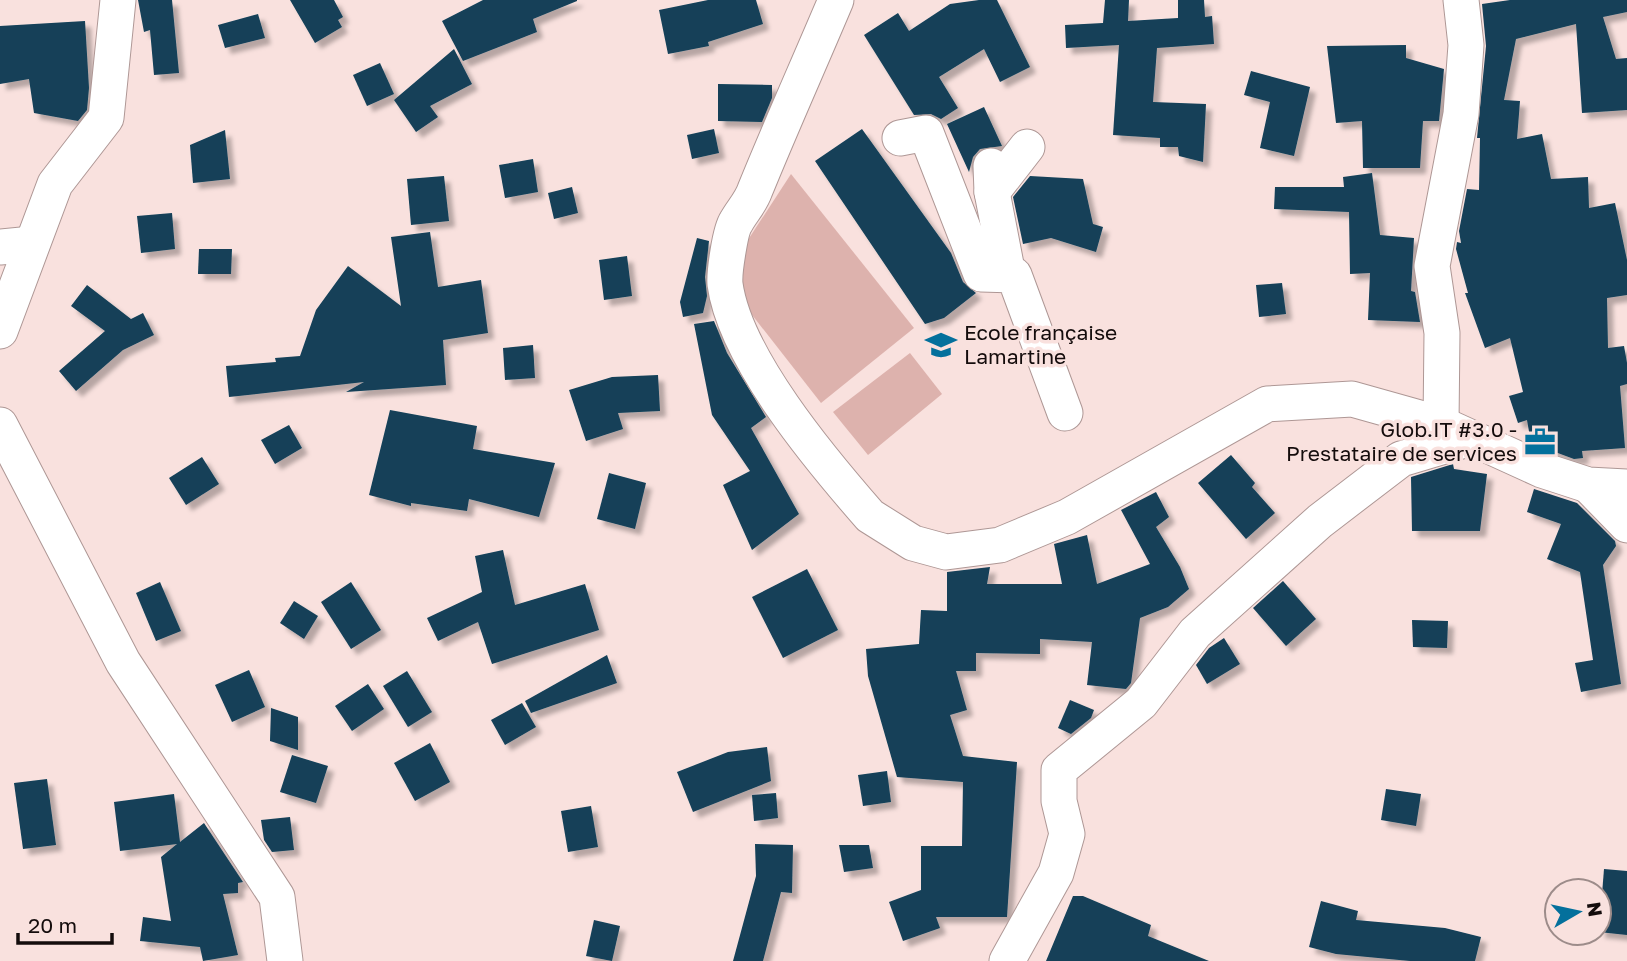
<svg xmlns="http://www.w3.org/2000/svg" width="1627" height="961" viewBox="0 0 1627 961" font-family="'Golos Text',sans-serif">
<style>
.green{fill:#ddb2ad}
.building{fill:#134159;filter:url(#shadow)}
.lines{fill:none;stroke-linecap:round;stroke-linejoin:round}
.street-casing{stroke:#ae9795;stroke-width:37}
.street{stroke:#fff;stroke-width:35}
.labels{text-anchor:middle;stroke-width:7;stroke-linejoin:round;paint-order:stroke}
.poi-label{font-size:21px;fill:#140c0c;stroke:#f9e1de;text-anchor:start}
</style>
<defs>
<filter id="shadow"><feDropShadow dx="6" dy="6" stdDeviation="2" flood-color="#0004"/></filter>
</defs>
<rect width="100%" height="100%" fill="#f9e1de"/>
<g class="green">
<polygon points="791,174 914,328 821,403 742,302 742,249"/>
<polygon points="910,353 942,394 868,455 833,412"/>
</g>
<g class="building">
<polygon points="138,0 172,0 179,73 154,75 150,30 144,32"/>
<polygon points="290,0 334,0 343,17 338,20 342,27 315,43"/>
<polygon points="483,0 577,0 577,1 533,19 537,32 463,61 442,21"/>
<polygon points="708,0 756,0 763,24 708,42 709,46 668,54 659,10"/>
<polygon points="979,0 997,0 1030,67 1000,82 984,49 939,77 958,108 941,119 931,114 914,115 864,35 898,13 909,31 950,4"/>
<polygon points="1105,0 1129,0 1128,21 1178,18 1178,0 1204,0 1205,17 1212,16 1214,44 1157,48 1153,102 1206,104 1203,162 1179,156 1178,147 1160,147 1160,138 1113,135 1119,45 1066,48 1065,25 1103,23"/>
<polygon points="1510,0 1627,0 1627,12 1603,17 1616,59 1627,58 1627,110 1582,113 1576,24 1516,39 1504,100 1520,101 1517,139 1542,134 1551,179 1588,177 1589,208 1615,203 1627,260 1627,295 1607,298 1608,348 1624,346 1627,363 1627,384 1620,386 1625,448 1582,451 1583,458 1574,459 1531,443 1527,420 1518,423 1509,396 1523,392 1510,338 1485,348 1465,293 1468,293 1456,249 1457,242 1461,243 1459,231 1467,189 1479,190 1480,138 1477,138 1486,46 1482,4"/>
<polygon points="258,14 265,38 225,48 218,25"/>
<polygon points="85,21 89,88 87,110 78,121 34,113 29,79 0,84 0,26"/>
<polygon points="1406,45 1406,58 1444,69 1439,121 1423,121 1420,168 1363,168 1362,121 1336,123 1327,46"/>
<polygon points="454,49 472,84 430,106 438,117 416,132 394,100"/>
<polygon points="380,63 394,94 367,106 353,75"/>
<polygon points="1251,71 1310,87 1294,156 1260,148 1270,102 1244,95"/>
<polygon points="718,84 772,85 772,98 762,122 718,121"/>
<polygon points="984,107 1002,146 980,149 973,157 969,172 947,124"/>
<polygon points="714,129 719,153 692,159 687,135"/>
<polygon points="862,129 951,253 963,282 976,293 944,318 925,324 815,161"/>
<polygon points="225,130 230,179 193,183 190,145"/>
<polygon points="533,159 538,192 505,198 499,165"/>
<polygon points="1372,173 1380,235 1414,238 1411,291 1415,292 1420,322 1368,320 1370,273 1350,274 1349,212 1274,209 1275,187 1344,187 1343,177"/>
<polygon points="444,176 449,221 411,225 407,179"/>
<polygon points="1030,176 1083,179 1093,224 1103,227 1096,252 1051,238 1023,244 1013,197"/>
<polygon points="572,187 578,213 554,219 548,193"/>
<polygon points="172,213 175,249 141,253 137,216"/>
<polygon points="430,232 438,287 481,280 488,333 443,340 446,385 346,392 364,382 229,397 226,366 276,362 275,358 300,356 316,310 348,266 401,306 391,237"/>
<polygon points="697,238 709,241 705,277 707,296 703,313 683,317 680,302"/>
<polygon points="199,249 232,249 231,274 198,274"/>
<polygon points="627,256 632,296 604,300 599,260"/>
<polygon points="1282,283 1286,314 1259,317 1256,285"/>
<polygon points="87,285 131,319 143,313 154,335 123,350 76,391 59,371 105,331 71,306"/>
<polygon points="714,321 727,353 766,417 751,428 799,514 752,550 723,485 750,471 712,415 694,324"/>
<polygon points="533,345 535,378 505,380 503,348"/>
<polygon points="658,375 660,411 618,413 623,429 586,441 569,390 612,377"/>
<polygon points="390,410 477,426 473,449 555,463 539,517 469,499 467,511 411,503 411,506 369,495"/>
<polygon points="289,425 302,448 275,464 261,440"/>
<polygon points="1231,455 1255,483 1252,487 1275,513 1246,539 1198,483"/>
<polygon points="202,457 219,484 186,505 169,478"/>
<polygon points="1453,464 1454,469 1487,474 1480,531 1412,531 1411,477"/>
<polygon points="609,473 646,483 635,529 597,519"/>
<polygon points="1534,489 1577,503 1615,541 1616,546 1603,565 1621,684 1581,692 1575,663 1593,660 1580,572 1547,559 1561,524 1527,512"/>
<polygon points="1156,492 1169,517 1156,527 1180,567 1189,589 1168,607 1140,618 1131,683 1126,689 1087,685 1092,642 1040,639 1040,654 976,653 976,671 956,671 967,710 950,715 963,756 1017,762 1007,917 936,917 940,928 903,941 889,902 921,890 921,846 962,846 963,782 897,777 868,676 866,649 919,644 921,610 947,611 947,572 990,567 987,584 1062,584 1054,544 1087,535 1097,584 1150,564 1121,510"/>
<polygon points="503,550 515,605 585,584 599,630 492,664 478,622 438,641 427,618 482,592 475,556"/>
<polygon points="807,569 838,630 783,658 752,597"/>
<polygon points="1283,581 1316,619 1286,646 1253,608"/>
<polygon points="160,582 181,631 156,641 136,593"/>
<polygon points="351,582 381,630 351,649 321,602"/>
<polygon points="294,601 318,616 304,639 280,623"/>
<polygon points="1412,620 1448,621 1447,648 1413,647"/>
<polygon points="1224,638 1240,664 1207,684 1196,665 1209,648"/>
<polygon points="607,655 617,683 531,713 525,701"/>
<polygon points="249,670 265,707 232,722 215,685"/>
<polygon points="407,671 432,712 408,727 383,686"/>
<polygon points="368,684 384,709 352,731 335,706"/>
<polygon points="1070,700 1094,710 1091,718 1071,734 1058,728"/>
<polygon points="522,703 536,727 505,745 491,720"/>
<polygon points="271,708 298,717 298,750 270,741"/>
<polygon points="430,743 450,782 415,801 394,763"/>
<polygon points="767,747 771,781 693,812 677,772 728,752"/>
<polygon points="292,755 328,766 316,803 280,792"/>
<polygon points="887,771 891,802 863,806 858,775"/>
<polygon points="47,779 56,845 23,849 14,783"/>
<polygon points="1386,789 1421,794 1416,826 1381,820"/>
<polygon points="776,793 778,818 754,821 752,795"/>
<polygon points="174,794 180,842 204,823 243,882 238,883 238,893 223,894 238,955 203,961 200,947 140,941 143,917 171,921 161,857 177,844 120,851 114,802"/>
<polygon points="591,806 598,847 568,852 561,811"/>
<polygon points="290,817 294,850 272,852 264,840 261,820"/>
<polygon points="755,844 793,845 792,893 781,892 763,961 733,961 756,876"/>
<polygon points="839,845 869,845 873,868 844,872"/>
<polygon points="1604,869 1627,871 1627,935 1599,932"/>
<polygon points="1073,896 1083,896 1151,925 1148,936 1209,961 1046,961"/>
<polygon points="1321,901 1358,911 1356,920 1445,928 1481,937 1475,961 1410,961 1336,954 1309,947"/>
<polygon points="594,920 620,926 612,961 586,956"/>
</g>
<g class="lines">
<defs>
<g id="street">
<path d="M836,0C809,64 781,126 755,190C751,202 742,211 736,222C730,231 724,273 725,284C735,358 821,460 870,516L913,543L946,552L1000,545L1067,517L1267,404L1352,399L1441,424L1542,470L1588,485L1627,487"/>
<polyline points="900,138 926,133 981,274 1014,275 1065,413"/>
<polyline points="991,166 992,192 1008,275"/>
<polyline points="992,192 1027,147"/>
<polyline points="0,247 32,244"/>
<polyline points="0,331 55,184 106,118 118,0"/>
<polyline points="1441,424 1442,333 1432,266 1461,114 1466,45 1461,0"/>
<polyline points="0,425 123,662 277,897 285,961"/>
<polyline points="1588,485 1627,525"/>
<polyline points="1007,961 1056,873 1067,834 1059,801 1059,770 1141,703 1195,633 1320,521 1401,459 1471,438"/>
</g>
</defs>
<use href="#street" class="street-casing"/>
<use href="#street" class="street"/>
</g>
<defs>
<symbol id="school-bare" viewBox="-9 -9 18 18"><path d="M0-5L7-2L0 1L-7-2ZM-4 1L0 2.5L4 1V4Q0 6-4 4Z" fill="#04709c" stroke="#f9e1de" stroke-width="2.5" paint-order="stroke"/></symbol>
<symbol id="office-bare" viewBox="-9 -9 18 18"><path d="M-6-3h4V-5.5h4V-3h4V5H-6ZM-1-4.5V-3h2v-1.5ZM-6 0V1H6V0Z" fill="#04709c" stroke="#f9e1de" stroke-width="2.5" paint-order="stroke"/></symbol>
</defs>
<g fill-rule="evenodd">
<use href="#school-bare" x="919" y="323" width="44" height="44"/>
<use href="#office-bare" x="1518" y="420" width="44" height="44"/>
</g>
<g class="labels">
<g class="poi-label">
<text x="964" y="340">Ecole française<tspan x="964" dy="24">Lamartine</tspan></text>
<text x="1517" y="437" text-anchor="end">Glob.IT #3.0 -<tspan x="1517" dy="24">Prestataire de services</tspan></text>
</g>
</g>
<g transform="translate(1578 912) rotate(81)"><circle r="33" fill="#f9e1de" stroke="#9d8c8a" stroke-width="2"/>
<path d="M0-5L12 26L0 18L-12 26Z" fill="#04709c"/>
<text y="-10" font-size="19" font-weight="bold" text-anchor="middle" fill="#140c0c">N</text>
</g>
<path d="M18 933v10h94v-10" fill="none" stroke="#140c0c" stroke-width="3.5"/>
<text x="28" y="933" font-size="21" fill="#140c0c" stroke="#f9e1de" stroke-width="5" paint-order="stroke">20 m</text>
</svg>
